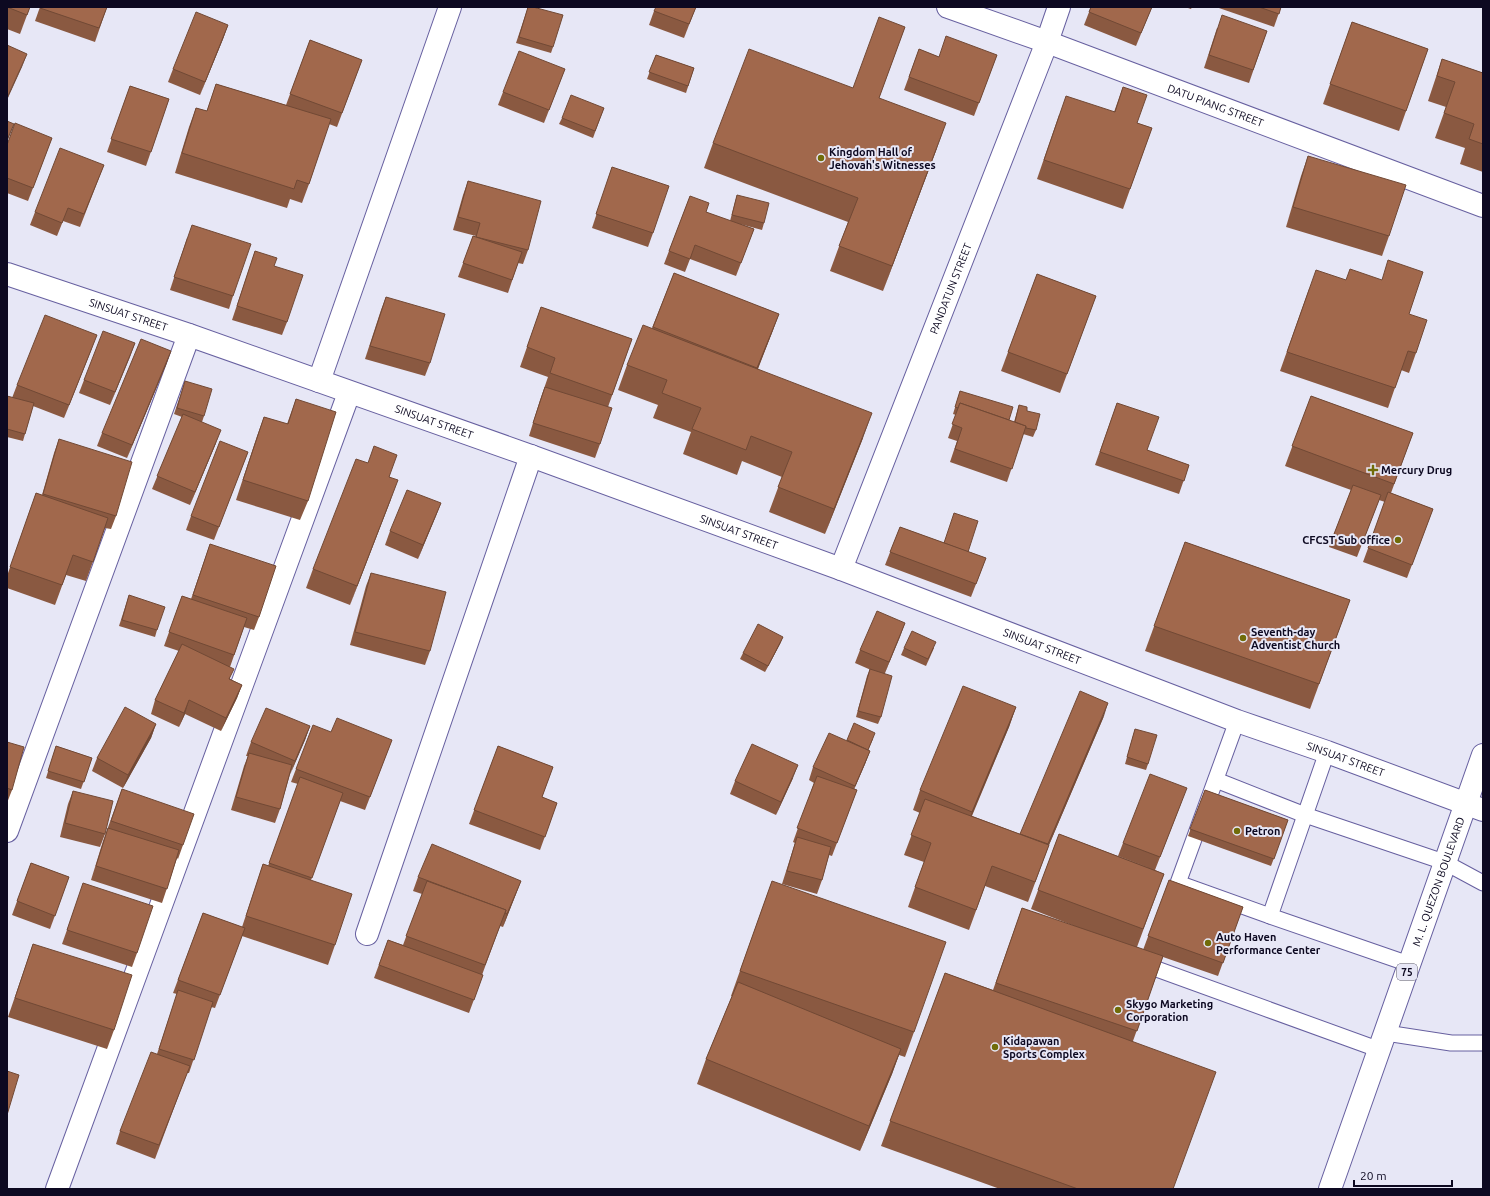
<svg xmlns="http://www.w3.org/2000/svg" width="1490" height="1196" viewBox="0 0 1490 1196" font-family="Ubuntu,sans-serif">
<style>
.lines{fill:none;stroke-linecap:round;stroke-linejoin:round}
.service-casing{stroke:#6760a0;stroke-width:17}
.minor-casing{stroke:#6760a0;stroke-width:24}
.trunk-casing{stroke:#6760a0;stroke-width:24}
.service{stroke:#fff;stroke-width:15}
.minor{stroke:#fff;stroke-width:22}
.trunk{stroke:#fff;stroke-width:22}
.wall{fill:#8a5941}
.shaded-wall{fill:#714935}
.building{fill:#a1684c;stroke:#714935}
.poi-dot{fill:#706c09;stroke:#e7e7f6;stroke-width:1.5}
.labels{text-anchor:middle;stroke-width:4;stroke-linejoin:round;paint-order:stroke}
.shield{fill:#e7e7f6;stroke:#4e4c61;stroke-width:1}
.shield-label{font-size:10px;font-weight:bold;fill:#0d0921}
.street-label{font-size:11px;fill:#0d0921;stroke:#e7e7f6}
.poi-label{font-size:11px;font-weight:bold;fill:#0d0921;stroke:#e7e7f6;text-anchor:start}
</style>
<rect width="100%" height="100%" fill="#e7e7f6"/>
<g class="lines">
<defs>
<g id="service">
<polyline points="1237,721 1178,883 1270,916"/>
<polyline points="1327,752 1270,916 1409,964"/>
<polyline points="1216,780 1305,815 1444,862 1483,883"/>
<polyline points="1140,963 1380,1050"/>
<polyline points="1386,1033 1451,1043 1483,1043"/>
</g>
<g id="minor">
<path id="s1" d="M948,7L1047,42L1483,206"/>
<path id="s2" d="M7,274L189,335L531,456L841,569L1237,721L1327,752L1483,810"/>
<polyline points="319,381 450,7"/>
<path id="s3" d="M841,569L1047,42L1059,7"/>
<polyline points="7,831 189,335"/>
<polyline points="367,934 531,456"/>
<polyline points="57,1189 349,393"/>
</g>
<g id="trunk">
<path id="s4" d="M1330,1189L1483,755"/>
</g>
</defs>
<use href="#service" class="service-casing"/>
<use href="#minor" class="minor-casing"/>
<use href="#trunk" class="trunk-casing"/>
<use href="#service" class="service"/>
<use href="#minor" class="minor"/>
<use href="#trunk" class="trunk"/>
</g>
<g class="wall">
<polygon points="7,7 30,7 20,34 7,29"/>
<polygon points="40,7 107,7 95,42 35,21"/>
<polygon points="528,7 553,47 551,53 516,43"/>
<polygon points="696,7 684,38 649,25 654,11"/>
<polygon points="1091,7 1152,7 1136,46 1084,25"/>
<polygon points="1185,7 1192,7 1191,9"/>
<polygon points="1216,7 1281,7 1274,27"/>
<polygon points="1352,22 1428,49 1399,131 1323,104"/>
<polygon points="228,25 223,39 200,95 168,82 173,69"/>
<polygon points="905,27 879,98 937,148 883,291 830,271 848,222 704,168 713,143 853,88"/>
<polygon points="1217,28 1267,31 1249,83 1204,68"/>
<polygon points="310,40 362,60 337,127 329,124 309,184 302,203 290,199 287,208 175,173 189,127 196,108 207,111 216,84 286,105"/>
<polygon points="919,49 939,57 997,55 974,116 904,90"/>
<polygon points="656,55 694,68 686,93 647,79"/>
<polygon points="1442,59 1483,73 1483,172 1460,164 1465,148 1435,138 1446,107 1428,101"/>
<polygon points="565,69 544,123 498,105 503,92"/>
<polygon points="130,86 169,99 146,166 107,152"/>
<polygon points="1123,87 1137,123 1152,128 1123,209 1037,179 1059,115 1114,112"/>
<polygon points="604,108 593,138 559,124 562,118"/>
<polygon points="52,138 28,201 7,193 7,145"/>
<polygon points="1308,156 1389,236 1382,256 1286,227 1301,176"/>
<polygon points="104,165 80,227 63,221 57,236 30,225 35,212"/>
<polygon points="612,167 653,233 648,247 592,228"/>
<polygon points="468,181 528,250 523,264 518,263 508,293 458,277 473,236 475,237 476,236 453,230 463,195"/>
<polygon points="737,195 764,223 762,230 740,224 754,229 736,276 690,259 685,272 664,264 690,196 706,212 730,221 735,202"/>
<polygon points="187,238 233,296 229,309 170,290"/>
<polygon points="255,251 274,266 287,322 282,335 232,320"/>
<polygon points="674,273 779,314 758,369 863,438 825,534 769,512 782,477 742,461 737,475 683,454 691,432 653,418 658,405 618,390 627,365 652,328"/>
<polygon points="1037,274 1096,296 1060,393 1001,371"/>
<polygon points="1309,289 1409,314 1416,353 1409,373 1401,370 1388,408 1280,371"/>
<polygon points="386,297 430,363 425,376 365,359 381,310"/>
<polygon points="541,307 632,339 608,407 600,444 595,458 529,436 540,400 548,377 520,367"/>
<polygon points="135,343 110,405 79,393 84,380"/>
<polygon points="92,348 64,418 33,406 23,441 7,437 7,396 12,398 17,385"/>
<polygon points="171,351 166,365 127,458 97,446 102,433"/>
<polygon points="185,381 204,416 202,422 216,443 190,505 152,489 182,417 174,414"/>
<polygon points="960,391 1009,420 1014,422 1019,405 1027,411 1036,430 1033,437 1023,434 1007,482 950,462 957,441 948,438 956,415 953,414"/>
<polygon points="1311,396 1413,433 1391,493 1433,509 1407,578 1363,562 1385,502 1379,500 1357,557 1329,547 1351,490 1285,466"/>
<polygon points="296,399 308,501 300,520 236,500 257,436 264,417 287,424"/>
<polygon points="1117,403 1147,450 1189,465 1179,494 1095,465"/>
<polygon points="59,439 116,516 111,529 105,528 86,581 66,575 55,605 7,588 7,576 36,493 42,495 54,453"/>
<polygon points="248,452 214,540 186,530 191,516"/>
<polygon points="368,463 390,477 391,499 350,605 306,588 313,569"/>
<polygon points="441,503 418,559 385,545 390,531"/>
<polygon points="900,527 986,558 971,597 885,565"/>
<polygon points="1185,542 1350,600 1310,709 1145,651"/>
<polygon points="210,544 259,617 254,630 244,627 230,667 230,679 242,685 237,698 221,731 185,714 179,727 151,714 155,700 179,651 164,646 182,596 191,599"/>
<polygon points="371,573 430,651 425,665 350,645 366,586"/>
<polygon points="129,595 157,630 155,637 119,626"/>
<polygon points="905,623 885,673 881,717 878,724 856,717 867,676 870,669 871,670 855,663 860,650"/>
<polygon points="783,637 780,644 765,672 740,659 743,653"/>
<polygon points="904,648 934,648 926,666 901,655"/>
<polygon points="1016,707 1009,727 972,816 1020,834 1104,716 1049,845 1028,902 985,886 969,930 908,907 924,862 904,855 920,813 913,810 920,790"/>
<polygon points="156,724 151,738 123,788 92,771 97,758"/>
<polygon points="310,726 305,740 290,774 280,809 275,823 231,810 244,766 248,756 246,756 251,742"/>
<polygon points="1135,729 1148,764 1146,770 1125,764"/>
<polygon points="331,732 392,740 365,810 340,801 311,880 335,945 328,965 242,936 215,1008 211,1007 189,1073 187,1073 155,1159 116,1144 120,1131 157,1054 177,994 173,993 203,913 242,927 263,864 268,866 298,784 291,782 296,769"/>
<polygon points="873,739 868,750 870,751 865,764 854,789 857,790 832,856 829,855 822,880 817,894 782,884 795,843 793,842 814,783 809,780 813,767 847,740"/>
<polygon points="7,742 12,790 7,803"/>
<polygon points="56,746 92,758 81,789 46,778"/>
<polygon points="498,746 553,767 542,797 557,803 540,850 469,824"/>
<polygon points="793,778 776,815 730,794 735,781"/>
<polygon points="122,789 183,845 178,859 177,858 162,903 91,880 103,841"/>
<polygon points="1205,790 1288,820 1271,866 1188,836"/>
<polygon points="73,791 105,834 100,847 60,837 68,804"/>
<polygon points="1182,801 1155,870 1164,874 1137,947 1143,950 1169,880 1243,907 1218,976 1163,957 1133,1041 1173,1189 1000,1189 881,1146 945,973 993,990 1022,908 1082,929 1031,909 1059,834 1152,869 1118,856 1123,843"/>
<polygon points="31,863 69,877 50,929 12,915"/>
<polygon points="418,877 521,881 503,927 500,926 482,975 483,975 469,1013 374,978 388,940 403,945 422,894 413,891"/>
<polygon points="772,881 914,1032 905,1057 899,1055 892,1074 860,1151 697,1084 706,1059 732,996 731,996"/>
<polygon points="79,896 137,953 132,967 62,944"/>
<polygon points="33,944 114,1030 107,1049 8,1017"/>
</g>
<g class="shaded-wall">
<polygon points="228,25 223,39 200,95 205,82"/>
<polygon points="27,54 22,67 7,100 7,98"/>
<polygon points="946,123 937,148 883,291 892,266"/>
<polygon points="14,124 9,137 7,142 7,140"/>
<polygon points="779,314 772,333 750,388 757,368"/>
<polygon points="97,335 92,348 64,418 69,405"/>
<polygon points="135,343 130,357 110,405 115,392"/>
<polygon points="171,351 166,365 127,458 132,445"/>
<polygon points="872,413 863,438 825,534 834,509"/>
<polygon points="221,430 216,443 190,505 195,492"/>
<polygon points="398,480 391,499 350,605 357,586"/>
<polygon points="441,503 436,516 418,559 423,545"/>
<polygon points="905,623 900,637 884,675 889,662"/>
<polygon points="783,637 780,644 765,672 768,666"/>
<polygon points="242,685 237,698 221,731 226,718"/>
<polygon points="189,700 185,714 179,727 184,713"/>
<polygon points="1108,703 1104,716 1043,859 1048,846"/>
<polygon points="1016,707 1009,727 965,831 972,812"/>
<polygon points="156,724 151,738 123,788 128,775"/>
<polygon points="310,726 305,740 290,775 295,761"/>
<polygon points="870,751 865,764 850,799 855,786"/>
<polygon points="798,765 793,778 776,815 781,802"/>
<polygon points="521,881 516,894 503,927 507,914"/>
<polygon points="901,1049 892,1074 860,1151 869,1126"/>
</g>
<g class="building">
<polygon points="7,7 30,7 27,15"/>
<polygon points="40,7 107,7 99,28 40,8"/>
<polygon points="528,7 533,7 563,15 553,47 519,37"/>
<polygon points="656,7 696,7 689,24 654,11"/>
<polygon points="1091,7 1152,7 1141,33 1089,12"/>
<polygon points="1259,7 1281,7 1279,14"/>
<polygon points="196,12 228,25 205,82 173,69"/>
<polygon points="1222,15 1267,31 1253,70 1209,55"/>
<polygon points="879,17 905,27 879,98 946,123 892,266 839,246 858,198 713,143 749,49 853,88"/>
<polygon points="1352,22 1428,49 1406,111 1330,84"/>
<polygon points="946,36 997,55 979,103 909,77 919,49 939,57"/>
<polygon points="310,40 362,60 342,113 290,94"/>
<polygon points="7,45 27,54 7,98"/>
<polygon points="519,51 565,69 549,110 503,92"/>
<polygon points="656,55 694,68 688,86 649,72"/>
<polygon points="1442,59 1483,73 1483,144 1469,139 1474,124 1444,113 1455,82 1437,76"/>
<polygon points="216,84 331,119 309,184 297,180 294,189 182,153 196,108 207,111"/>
<polygon points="130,86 169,99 151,152 111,139"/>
<polygon points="1123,87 1147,95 1137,123 1152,128 1130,189 1044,160 1066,96 1115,112"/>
<polygon points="571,95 604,108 595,131 562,118"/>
<polygon points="7,121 14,124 7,140"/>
<polygon points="15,123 52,138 33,188 7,178 7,145"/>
<polygon points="60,148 104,165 84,214 68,208 62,223 35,212"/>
<polygon points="1308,156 1406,185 1389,236 1293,207"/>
<polygon points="612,167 669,186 653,233 596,214"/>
<polygon points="468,181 541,201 528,250 476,237 480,223 458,217"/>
<polygon points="737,195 769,203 764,223 732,215"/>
<polygon points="690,196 709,203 706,212 754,229 741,263 695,245 690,259 669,251"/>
<polygon points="192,225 251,244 233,296 174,277"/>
<polygon points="473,236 522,252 512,280 463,263"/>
<polygon points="255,251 277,258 274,266 303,275 287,322 237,306"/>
<polygon points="1388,260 1423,272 1409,314 1427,320 1416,353 1408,351 1395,388 1287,352 1316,270 1346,280 1350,269 1382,280"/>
<polygon points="674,273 779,314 757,368 653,327"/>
<polygon points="1037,274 1096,296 1067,374 1008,352"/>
<polygon points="386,297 445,314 430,363 370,346"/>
<polygon points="541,307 632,339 612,395 550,373 555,358 527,347"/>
<polygon points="45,315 97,335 69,405 17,385"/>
<polygon points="643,325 872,413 834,509 778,487 792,452 751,436 746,450 692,429 701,408 662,393 667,380 627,365"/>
<polygon points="103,331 135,343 115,392 84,380"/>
<polygon points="141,339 171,351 132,445 102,433"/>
<polygon points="185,381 212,389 204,416 177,408"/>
<polygon points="545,387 612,408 600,444 533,423"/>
<polygon points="960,391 1013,407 1009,420 960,403 958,408 955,407"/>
<polygon points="7,396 34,403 25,434 7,429"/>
<polygon points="1311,396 1413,433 1394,484 1292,446"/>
<polygon points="296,399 336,412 308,501 243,480 264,417 288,424"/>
<polygon points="960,403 1026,426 1012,469 955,449 962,428 952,424"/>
<polygon points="1117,403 1159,417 1147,450 1189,465 1184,481 1100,452"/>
<polygon points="1019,405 1027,407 1027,411 1040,414 1036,430 1026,428 1026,426 1015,422"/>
<polygon points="183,414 221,430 195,492 157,476"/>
<polygon points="59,439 132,462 116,516 43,494"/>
<polygon points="220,441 248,452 219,527 191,516"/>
<polygon points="374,446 397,455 389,477 398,480 357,586 313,569 356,459 368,463"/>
<polygon points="1353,485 1381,495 1362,544 1334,534"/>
<polygon points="407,490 441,503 423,545 390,531"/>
<polygon points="1388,492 1433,509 1412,565 1368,548"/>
<polygon points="36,493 108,518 93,562 73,555 62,585 10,567"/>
<polygon points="954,513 978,521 968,552 944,543"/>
<polygon points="900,527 986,558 976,584 890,552"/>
<polygon points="1185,542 1350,600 1319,684 1154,626"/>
<polygon points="210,544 276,566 259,617 193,595"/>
<polygon points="371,573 446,592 430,651 355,632"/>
<polygon points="129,595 165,607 157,630 122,620"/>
<polygon points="182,596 247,618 234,655 169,632"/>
<polygon points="877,611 905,623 889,662 860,650"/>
<polygon points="758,624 783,637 768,666 743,653"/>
<polygon points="912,631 936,642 928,659 904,648"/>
<polygon points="182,644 234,669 229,679 242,685 226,718 189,700 184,713 155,700"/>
<polygon points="870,669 892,676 881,717 858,711"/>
<polygon points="963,686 1016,707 972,812 920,790"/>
<polygon points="1080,691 1108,703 1048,844 1020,834"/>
<polygon points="125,707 156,724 128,775 97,758"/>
<polygon points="266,708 310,726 295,761 251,742"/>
<polygon points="337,718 392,740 370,797 296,769 313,725 331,732"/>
<polygon points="854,723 875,733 868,750 847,740"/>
<polygon points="1135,729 1157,735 1148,764 1127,757"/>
<polygon points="829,733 870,751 855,786 813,767"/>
<polygon points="7,742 24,747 12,790 7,788"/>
<polygon points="752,744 798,765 781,802 735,781"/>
<polygon points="56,746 92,758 84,782 48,771"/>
<polygon points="498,746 553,767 542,797 557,803 545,837 474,810"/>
<polygon points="249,753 292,765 280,809 236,797"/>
<polygon points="1150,774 1187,788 1160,857 1123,843"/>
<polygon points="817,776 857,790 837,843 797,828"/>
<polygon points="300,777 343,793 312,878 269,863"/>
<polygon points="122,789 194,814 183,845 111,821"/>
<polygon points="1205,790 1288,820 1274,859 1190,829"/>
<polygon points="73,791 113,801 105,834 65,823"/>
<polygon points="925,799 1049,845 1035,882 992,866 976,910 915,887 931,843 911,835"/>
<polygon points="108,828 179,850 167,889 96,866"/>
<polygon points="1059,834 1164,874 1143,929 1038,890"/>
<polygon points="797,837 831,847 822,880 787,871"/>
<polygon points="432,844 521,881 507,914 505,913 506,910 418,877"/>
<polygon points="31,863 69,877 55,916 17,901"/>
<polygon points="263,864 352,894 335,945 246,916"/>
<polygon points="1169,880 1243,907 1223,963 1148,936"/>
<polygon points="427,881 506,910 485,965 406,936"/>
<polygon points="772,881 946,942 914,1032 740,971"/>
<polygon points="83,883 153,906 137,953 67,930"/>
<polygon points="1022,908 1163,956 1137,1031 996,983"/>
<polygon points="203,913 245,928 220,995 178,980"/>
<polygon points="388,940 483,975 474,1000 379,965"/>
<polygon points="33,944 132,975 114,1030 15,998"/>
<polygon points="945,973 1216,1072 1173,1189 1078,1189 890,1121"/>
<polygon points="738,982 901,1049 869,1126 706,1059"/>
<polygon points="178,990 213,1002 194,1060 159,1049"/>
<polygon points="151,1052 190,1066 159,1145 120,1131"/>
<polygon points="7,1071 19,1075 7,1115"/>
</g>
<g class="poi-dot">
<circle cx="821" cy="158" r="4"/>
<path d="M1371 464h4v4h4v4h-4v4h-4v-4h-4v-4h4z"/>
<circle cx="1398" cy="540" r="4"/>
<circle cx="1243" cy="638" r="4"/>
<circle cx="1237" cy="831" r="4"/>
<circle cx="1208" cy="943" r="4"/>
<circle cx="1118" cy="1010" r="4"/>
<circle cx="995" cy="1047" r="4"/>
</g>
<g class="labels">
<rect class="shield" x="1397" y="964" width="20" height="16" rx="3"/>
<g class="shield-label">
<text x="1407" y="976">75</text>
</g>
<g class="street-label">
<text dy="4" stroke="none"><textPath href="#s1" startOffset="285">DATU PIANG STREET</textPath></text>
<text dy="4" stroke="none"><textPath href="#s3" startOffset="301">PANDATUN STREET</textPath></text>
<text dy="4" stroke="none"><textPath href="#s2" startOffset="128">SINSUAT STREET</textPath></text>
<text dy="4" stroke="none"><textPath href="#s2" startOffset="452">SINSUAT STREET</textPath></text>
<text dy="4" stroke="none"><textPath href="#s2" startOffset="776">SINSUAT STREET</textPath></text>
<text dy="4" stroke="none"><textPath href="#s2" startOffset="1100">SINSUAT STREET</textPath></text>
<text dy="4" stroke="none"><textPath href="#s2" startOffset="1424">SINSUAT STREET</textPath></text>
<text dy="4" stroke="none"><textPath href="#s4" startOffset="326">M. L. QUEZON BOULEVARD</textPath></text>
</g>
<g class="poi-label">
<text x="829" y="156">Kingdom Hall of<tspan x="829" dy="13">Jehovah's Witnesses</tspan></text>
<text x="1381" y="474">Mercury Drug</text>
<text x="1390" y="544" text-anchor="end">CFCST Sub office</text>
<text x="1251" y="636">Seventh-day<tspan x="1251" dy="13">Adventist Church</tspan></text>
<text x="1245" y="835">Petron</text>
<text x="1216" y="941">Auto Haven<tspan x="1216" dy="13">Performance Center</tspan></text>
<text x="1126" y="1008">Skygo Marketing<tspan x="1126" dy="13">Corporation</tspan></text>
<text x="1003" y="1045">Kidapawan<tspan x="1003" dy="13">Sports Complex</tspan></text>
</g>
</g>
<rect width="1490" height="1196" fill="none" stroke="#0d0921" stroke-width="16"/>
<path d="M1354 1180v6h98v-6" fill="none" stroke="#0d0921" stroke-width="2"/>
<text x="1360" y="1180" font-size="12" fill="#0d0921" stroke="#e7e7f6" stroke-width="3" paint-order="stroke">20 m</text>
</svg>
